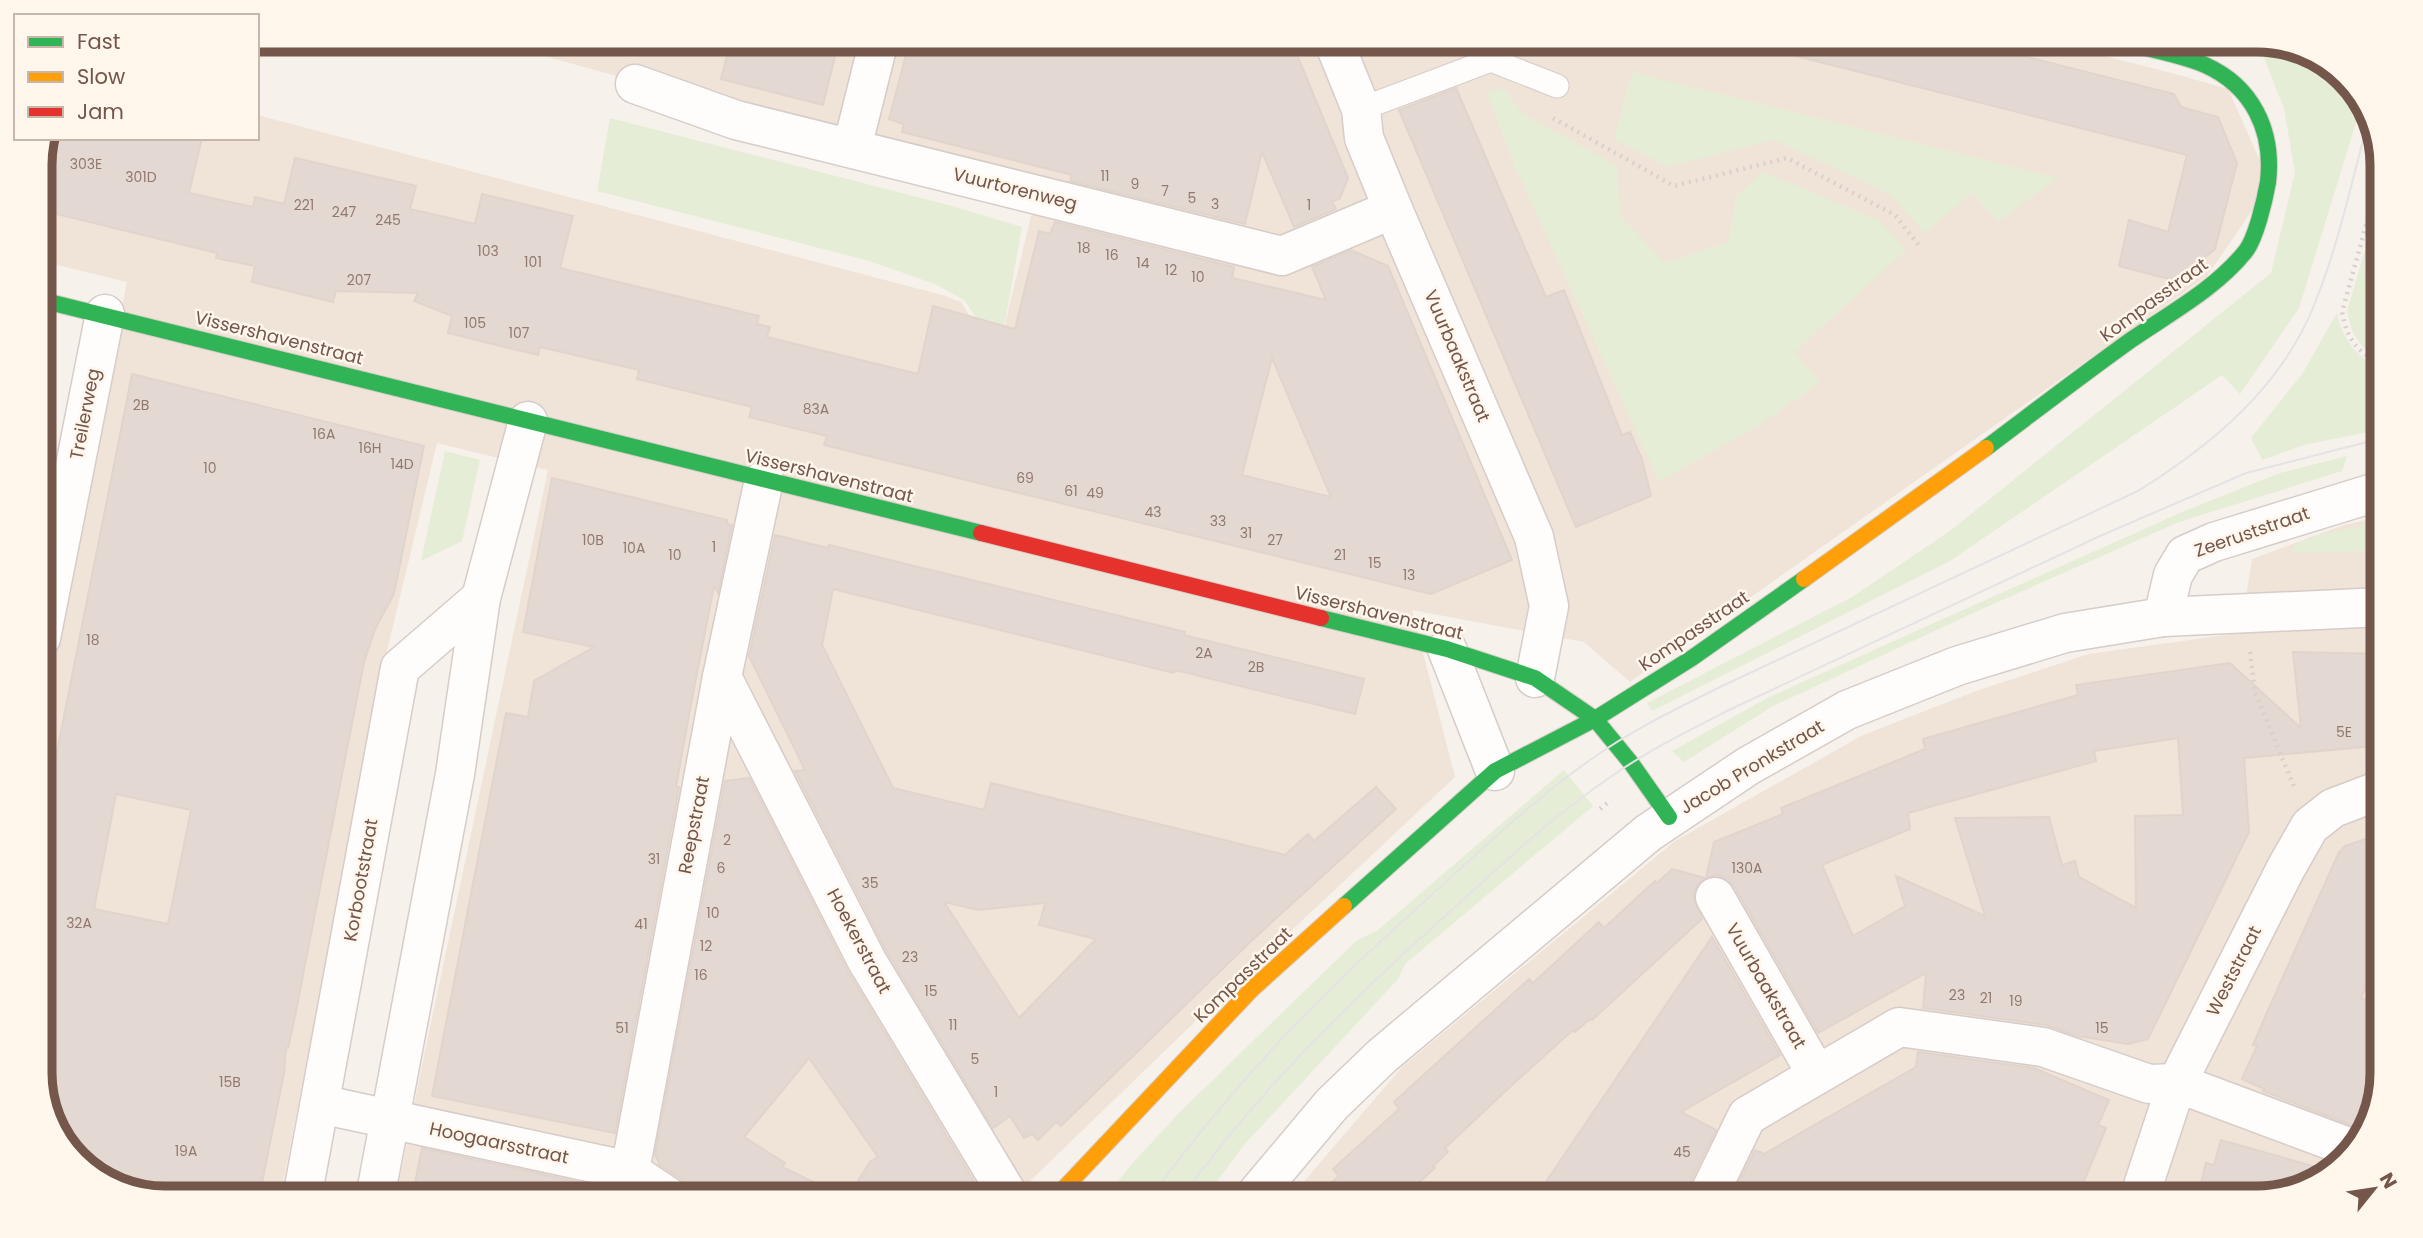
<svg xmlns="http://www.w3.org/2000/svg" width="2423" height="1238" viewBox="0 0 2423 1238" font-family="Poppins,sans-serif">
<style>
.residential{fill:#f0e3d8}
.green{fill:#e5edd6}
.building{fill:#e3d9d2;stroke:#e0d4cd;stroke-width:2;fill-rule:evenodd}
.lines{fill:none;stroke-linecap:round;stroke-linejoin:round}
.lane-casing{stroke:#d6ccc8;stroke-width:25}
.street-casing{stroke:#d6ccc8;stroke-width:41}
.fast-casing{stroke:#d6cdc8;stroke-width:18}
.slow-casing{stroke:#d6cdc8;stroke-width:18}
.jam-casing{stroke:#d6cdc8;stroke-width:18}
.path{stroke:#d9d0ce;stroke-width:4.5;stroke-dasharray:2 5;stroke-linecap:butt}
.lane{stroke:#fefdfc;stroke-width:23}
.street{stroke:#fefdfc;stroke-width:38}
.fast{stroke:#30b455;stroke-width:16}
.slow{stroke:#ff9f0a;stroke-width:16}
.jam{stroke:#e5322d;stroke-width:16}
.tram{stroke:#e4e2e5;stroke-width:2}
.labels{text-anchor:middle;stroke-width:5;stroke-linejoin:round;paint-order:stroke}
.number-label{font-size:14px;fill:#92796f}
.street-label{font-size:18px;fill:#74564b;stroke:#fff6ec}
.rim{fill:none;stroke:#74564b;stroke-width:9}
</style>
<rect width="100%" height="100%" fill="#f7f1eb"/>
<g class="residential">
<polygon points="486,40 2043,40 2179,75 2228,89 2264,170 2256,205 2207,276 1630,682 1584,642 1412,610 1455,777 1232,986 1031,1180 1024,1198 396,1198 420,1075 548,470 437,443 384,663 280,1198 166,1198 61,1142 41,1081 41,716 127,282 41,261 40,158 49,138 257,138 257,115 942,295 961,302 977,328 1000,345 1037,192"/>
<polygon points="2383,516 2383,1072 2370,1128 2320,1181 2258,1198 1290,1198 1402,1067 1675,841 1863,735 1979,690 2089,654 2240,633 2252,559 2344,525"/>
</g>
<g class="green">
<polygon points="2268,43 2313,53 2363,100 2299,308 2240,394 2222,375 1950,561 1652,711 1647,703 1852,597 1950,531 2271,273 2295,172 2284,109 2260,47"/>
<polygon points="1632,72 2058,178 1998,222 1972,193 1925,233 1888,193 1774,140 1667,167 1614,139"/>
<polygon points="1504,89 1523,113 1617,166 1620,216 1665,263 1728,242 1736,196 1763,172 1879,220 1906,250 1795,352 1820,383 1759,425 1659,482 1514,165 1486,91"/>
<polygon points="610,118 952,206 1022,227 1005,322 996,340 982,326 964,300 935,284 866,260 597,191"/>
<path d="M2383,189V360C2360,351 2351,334 2347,311Z"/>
<path d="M2337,313C2342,338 2357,360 2383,369V429L2304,445L2262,460L2251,438L2302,374Z"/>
<polygon points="445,451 480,460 462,541 421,561"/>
<polygon points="2347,456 2342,471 2179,522 1984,608 1773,706 1684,762 1672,751 1769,697 2182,512 2280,473"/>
<polygon points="2383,521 2383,551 2292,553 2293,546 2309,537"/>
<polygon points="1564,770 1593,806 1405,964 1399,978 1243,1146 1205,1198 1106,1198 1129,1167 1180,1112 1356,941 1378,930"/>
</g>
<g class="building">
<polygon points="731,40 839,40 823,105 721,79"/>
<polygon points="910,40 1022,40 1065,53 1066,40 1291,40 1348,178 1340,198 1332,202 1336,209 1294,227 1262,152 1245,224 1070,181 1072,175 902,132 904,124 889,119"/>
<polygon points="1782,40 1960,40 2174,94 2181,107 2218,117 2237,163 2215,249 2176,281 2119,266 2129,220 2168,232 2187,155 1780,52"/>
<polygon points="1456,88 1546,297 1564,290 1622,435 1630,432 1642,459 1651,496 1576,527 1399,110"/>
<path d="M49,138H202L189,193L253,207L255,197L284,204L295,158L416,186L410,209L475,224L482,194L573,216L560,268L759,316L757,324L770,327L767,337L918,374L933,306L1015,329L1039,231L1050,234L1055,222L1234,267L1232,278L1326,300L1312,267L1351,250L1388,266L1512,560L1431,594L824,445L827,436L749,417L752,407L637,379L639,370L540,347L538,355L448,333L452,316L414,301L418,293L336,291L333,302L252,282L255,266L216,258L217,253L40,210V158ZM1272,358L1331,497L1242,475Z"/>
<path d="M132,374L424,446L394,594L375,629L364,662L295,1016L288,1048H286L284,1073L259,1198H166L110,1185L61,1142L41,1081V832ZM116,794L191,810L168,924L94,909Z"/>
<polygon points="552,478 727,520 727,524 732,525 718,593 714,586 690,709 676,787 679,787 615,1133 432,1096 506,713 528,717 534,681 594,647 523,632"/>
<path d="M775,535L828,548L829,545L853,551L1144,622L1185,632L1184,635L1364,679L1355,714L1175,670L1174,673L833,589L822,645L893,788L984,810L991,783L1285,855L1308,834L1314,841L1376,787L1396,809L1247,945L1061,1126L1056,1122L1038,1140L1032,1134L1024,1138L1010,1116L993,1128L886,950L795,771L805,770L749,656ZM944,902L979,910L1045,903L1039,925L1096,939L1019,1018Z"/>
<path d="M2293,652L2383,654V712L2371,713L2374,746L2244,758L2249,832L2148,1039L2128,1044L2077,1036L2046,1025L1923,1008L1926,973L1818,1033L1734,886L1725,878L1716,875L1706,878L1714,842L1783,814L1781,808L1925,749L1923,739L2078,695L2076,685L2230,663L2301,728ZM2178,738L2183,815L2135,816L2136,908L2079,877L2075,861L2062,865L2049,817L1955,818L1985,916L1896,876L1905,906L1853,936L1822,865L1910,829L1908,813L2096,761L2094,751Z"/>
<path d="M749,778L848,972L984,1198H692L689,1188L683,1180L660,1165L655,1154L725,781ZM809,1058L878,1157L870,1162L847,1198L782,1167L785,1163L744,1137Z"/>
<polygon points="2383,833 2383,948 2361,998 2383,1005 2383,1072 2370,1128 2366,1132 2359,1128 2263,1091 2264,1089 2242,1079 2257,1046 2253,1045 2265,1017 2339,852 2345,846"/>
<polygon points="1672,869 1705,878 1697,885 1693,896 1702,919 1592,1020 1590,1019 1575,1032 1573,1030 1511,1086 1445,1148 1448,1152 1433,1166 1435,1168 1402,1198 1315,1198 1339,1176 1333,1169 1399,1109 1394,1102 1529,979 1533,983 1599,922 1604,928 1655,881 1657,883"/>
<polygon points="1712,937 1780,1055 1681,1112 1716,1130 1687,1188 1685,1198 1535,1198"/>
<polygon points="1918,1052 2034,1068 2109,1100 2098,1125 2106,1128 2077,1198 1731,1198 1755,1150 1764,1154 1916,1067"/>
<polygon points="2221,1140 2330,1171 2320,1181 2258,1198 2197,1198 2206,1163 2214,1165"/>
<polygon points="422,1148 582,1183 614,1198 412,1198"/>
</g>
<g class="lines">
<defs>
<polyline id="lane" points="1361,109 1491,60 1557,86"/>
<g id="street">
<polyline points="1333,40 1361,109 1364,138 1393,209 1534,537 1549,606 1535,678"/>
<polyline points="635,84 736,120 1282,256 1393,209"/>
<polyline points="852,148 879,40"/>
<polyline points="2163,617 2173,575 2185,555 2214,542 2383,490"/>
<polyline points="41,638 105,314"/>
<polyline points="1447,649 1495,771"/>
<polyline points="722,677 867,961 1010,1198"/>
<polyline points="1715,897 1817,1075"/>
<polyline points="320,1104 630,1171 670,1198"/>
<polyline points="630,1171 722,677 764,480"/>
<polyline points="302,1198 400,668 481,598"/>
<polyline points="375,1198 455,774 481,598 528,421"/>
<polyline points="1253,1198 1332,1104 1382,1056 1648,833 1748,766 1847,710 1957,666 2065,633 2163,617 2383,607"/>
<polyline points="1707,1198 1747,1116 1899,1027 2043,1047 2149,1084 2177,1083 2351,1148"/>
<polyline points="2139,1198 2177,1083 2286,868 2310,826 2333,808 2383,789"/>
</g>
<g id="fast">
<polyline points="41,300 981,533"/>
<path d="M1986,448C2034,412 2082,375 2131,340C2170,313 2215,289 2245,252C2256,239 2265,199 2268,182C2274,130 2252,86 2205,65C2180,54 2139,47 2112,40"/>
<polyline points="1321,618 1447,649 1535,678 1595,719 1631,763 1669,817"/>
<polyline points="1344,906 1495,771 1595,719 1692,658 1804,579"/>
</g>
<g id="slow">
<polyline points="1804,579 1986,448"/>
<polyline points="1055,1198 1251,990 1344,906"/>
</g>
<polyline id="jam" points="981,533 1321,618"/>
</defs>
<use href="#lane" class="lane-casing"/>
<use href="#street" class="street-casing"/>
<use href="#fast" class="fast-casing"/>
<use href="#slow" class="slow-casing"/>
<use href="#jam" class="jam-casing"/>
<g class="path">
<polyline points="1553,118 1674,186 1787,158 1895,215 1921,248"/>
<path d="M2383,164L2342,312C2347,339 2357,353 2383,364"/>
<polyline points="2250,652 2255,692 2295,789"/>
<polyline points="1600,809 1611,800"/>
</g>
<use href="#lane" class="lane"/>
<use href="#street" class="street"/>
<use href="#fast" class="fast"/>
<use href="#slow" class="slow"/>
<use href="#jam" class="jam"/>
<g class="tram">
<path d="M1150,1198C1233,1083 1322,993 1427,899C1481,850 1534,799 1593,758C1632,730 1676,709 1718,688L2138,491C2212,445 2282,387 2315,303C2339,243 2352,180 2369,118"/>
<path d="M1181,1198C1254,1097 1342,1009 1434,926C1491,875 1546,821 1609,778C1647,751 1688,731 1729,710L2100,536L2246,473L2383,438"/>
</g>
</g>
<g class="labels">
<g class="number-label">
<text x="86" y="169">303E</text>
<text x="1105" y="181">11</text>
<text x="141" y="182">301D</text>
<text x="1135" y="189">9</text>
<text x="1165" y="196">7</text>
<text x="1192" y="203">5</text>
<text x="1215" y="209">3</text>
<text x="304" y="210">221</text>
<text x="1309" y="210">1</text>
<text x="344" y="217">247</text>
<text x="388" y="225">245</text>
<text x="1084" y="253">18</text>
<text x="488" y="256">103</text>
<text x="1112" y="260">16</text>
<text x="533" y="267">101</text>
<text x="1143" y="268">14</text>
<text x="1171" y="275">12</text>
<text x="1198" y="282">10</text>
<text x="359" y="285">207</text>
<text x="475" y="328">105</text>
<text x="519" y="338">107</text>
<text x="141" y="410">2B</text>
<text x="816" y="414">83A</text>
<text x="324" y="439">16A</text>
<text x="370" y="453">16H</text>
<text x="402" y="469">14D</text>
<text x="210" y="473">10</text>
<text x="1025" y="483">69</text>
<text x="1071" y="496">61</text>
<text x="1095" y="498">49</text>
<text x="1153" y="517">43</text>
<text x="1218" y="526">33</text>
<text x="1246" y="538">31</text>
<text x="593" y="545">10B</text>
<text x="1275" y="545">27</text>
<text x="714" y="552">1</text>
<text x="634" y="553">10A</text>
<text x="675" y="560">10</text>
<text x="1340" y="560">21</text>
<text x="1375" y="568">15</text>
<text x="1409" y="580">13</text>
<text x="93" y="645">18</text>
<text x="1204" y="658">2A</text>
<text x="1256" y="672">2B</text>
<text x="2344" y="737">5E</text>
<text x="727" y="845">2</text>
<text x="654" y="864">31</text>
<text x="721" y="873">6</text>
<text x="1747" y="873">130A</text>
<text x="870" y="888">35</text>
<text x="713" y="918">10</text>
<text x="79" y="928">32A</text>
<text x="641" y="929">41</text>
<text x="706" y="951">12</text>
<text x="910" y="962">23</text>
<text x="701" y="980">16</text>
<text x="931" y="996">15</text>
<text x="1957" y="1000">23</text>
<text x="1986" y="1003">21</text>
<text x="2016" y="1006">19</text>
<text x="953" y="1030">11</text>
<text x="622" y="1033">51</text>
<text x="2102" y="1033">15</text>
<text x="975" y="1064">5</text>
<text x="230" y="1087">15B</text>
<text x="996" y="1097">1</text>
<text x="186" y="1156">19A</text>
<text x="1682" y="1157">45</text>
</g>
<g class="street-label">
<text transform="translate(1015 189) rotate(14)" y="6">Vuurtorenweg</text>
<text transform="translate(2154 300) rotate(-36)" y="6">Kompasstraat</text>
<text transform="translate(279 338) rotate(14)" y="6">Vissershavenstraat</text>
<text transform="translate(1457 356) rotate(67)" y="6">Vuurbaakstraat</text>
<text transform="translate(85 414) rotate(-79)" y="6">Treilerweg</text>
<text transform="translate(829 476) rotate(14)" y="6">Vissershavenstraat</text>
<text transform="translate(2252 532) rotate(-19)" y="6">Zeeruststraat</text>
<text transform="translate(1379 613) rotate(14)" y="6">Vissershavenstraat</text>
<text transform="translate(1694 631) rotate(-34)" y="6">Kompasstraat</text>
<text transform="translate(1752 767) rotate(-31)" y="6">Jacob Pronkstraat</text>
<text transform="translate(694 825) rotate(-79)" y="6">Reepstraat</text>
<text transform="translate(361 880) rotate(-80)" y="6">Korbootstraat</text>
<text transform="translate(859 941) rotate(62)" y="6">Hoekerstraat</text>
<text transform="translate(2234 971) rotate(-63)" y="6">Weststraat</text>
<text transform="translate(1243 975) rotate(-44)" y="6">Kompasstraat</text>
<text transform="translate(1766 986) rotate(60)" y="6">Vuurbaakstraat</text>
<text transform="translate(499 1143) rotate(12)" y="6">Hoogaarsstraat</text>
</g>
</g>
<path d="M0 0H2423V1238H0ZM165 52H2257A113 113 0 0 1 2370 165V1073A113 113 0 0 1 2257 1186H165A113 113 0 0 1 52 1073V165A113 113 0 0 1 165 52Z" fill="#fff6ec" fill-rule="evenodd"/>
<path class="rim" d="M165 52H2257A113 113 0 0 1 2370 165V1073A113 113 0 0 1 2257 1186H165A113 113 0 0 1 52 1073V165A113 113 0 0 1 165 52Z"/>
<rect x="14" y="14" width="245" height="126" fill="#fff6ec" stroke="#c7b6ac" stroke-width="2"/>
<rect x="28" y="37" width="35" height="10" fill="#30b455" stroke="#c7b6ac" stroke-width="2"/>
<text x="77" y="49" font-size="21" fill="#74564b">Fast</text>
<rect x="28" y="72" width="35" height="10" fill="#ff9f0a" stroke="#c7b6ac" stroke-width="2"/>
<text x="77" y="84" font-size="21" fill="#74564b">Slow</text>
<rect x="28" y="107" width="35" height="10" fill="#e5322d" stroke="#c7b6ac" stroke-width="2"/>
<text x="77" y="119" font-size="21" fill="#74564b">Jam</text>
<g transform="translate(2374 1189) rotate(60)" stroke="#fff6ec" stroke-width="5" paint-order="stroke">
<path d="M0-5L12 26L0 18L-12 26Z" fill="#74564b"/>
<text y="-10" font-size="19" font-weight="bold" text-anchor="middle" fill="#74564b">N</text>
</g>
</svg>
